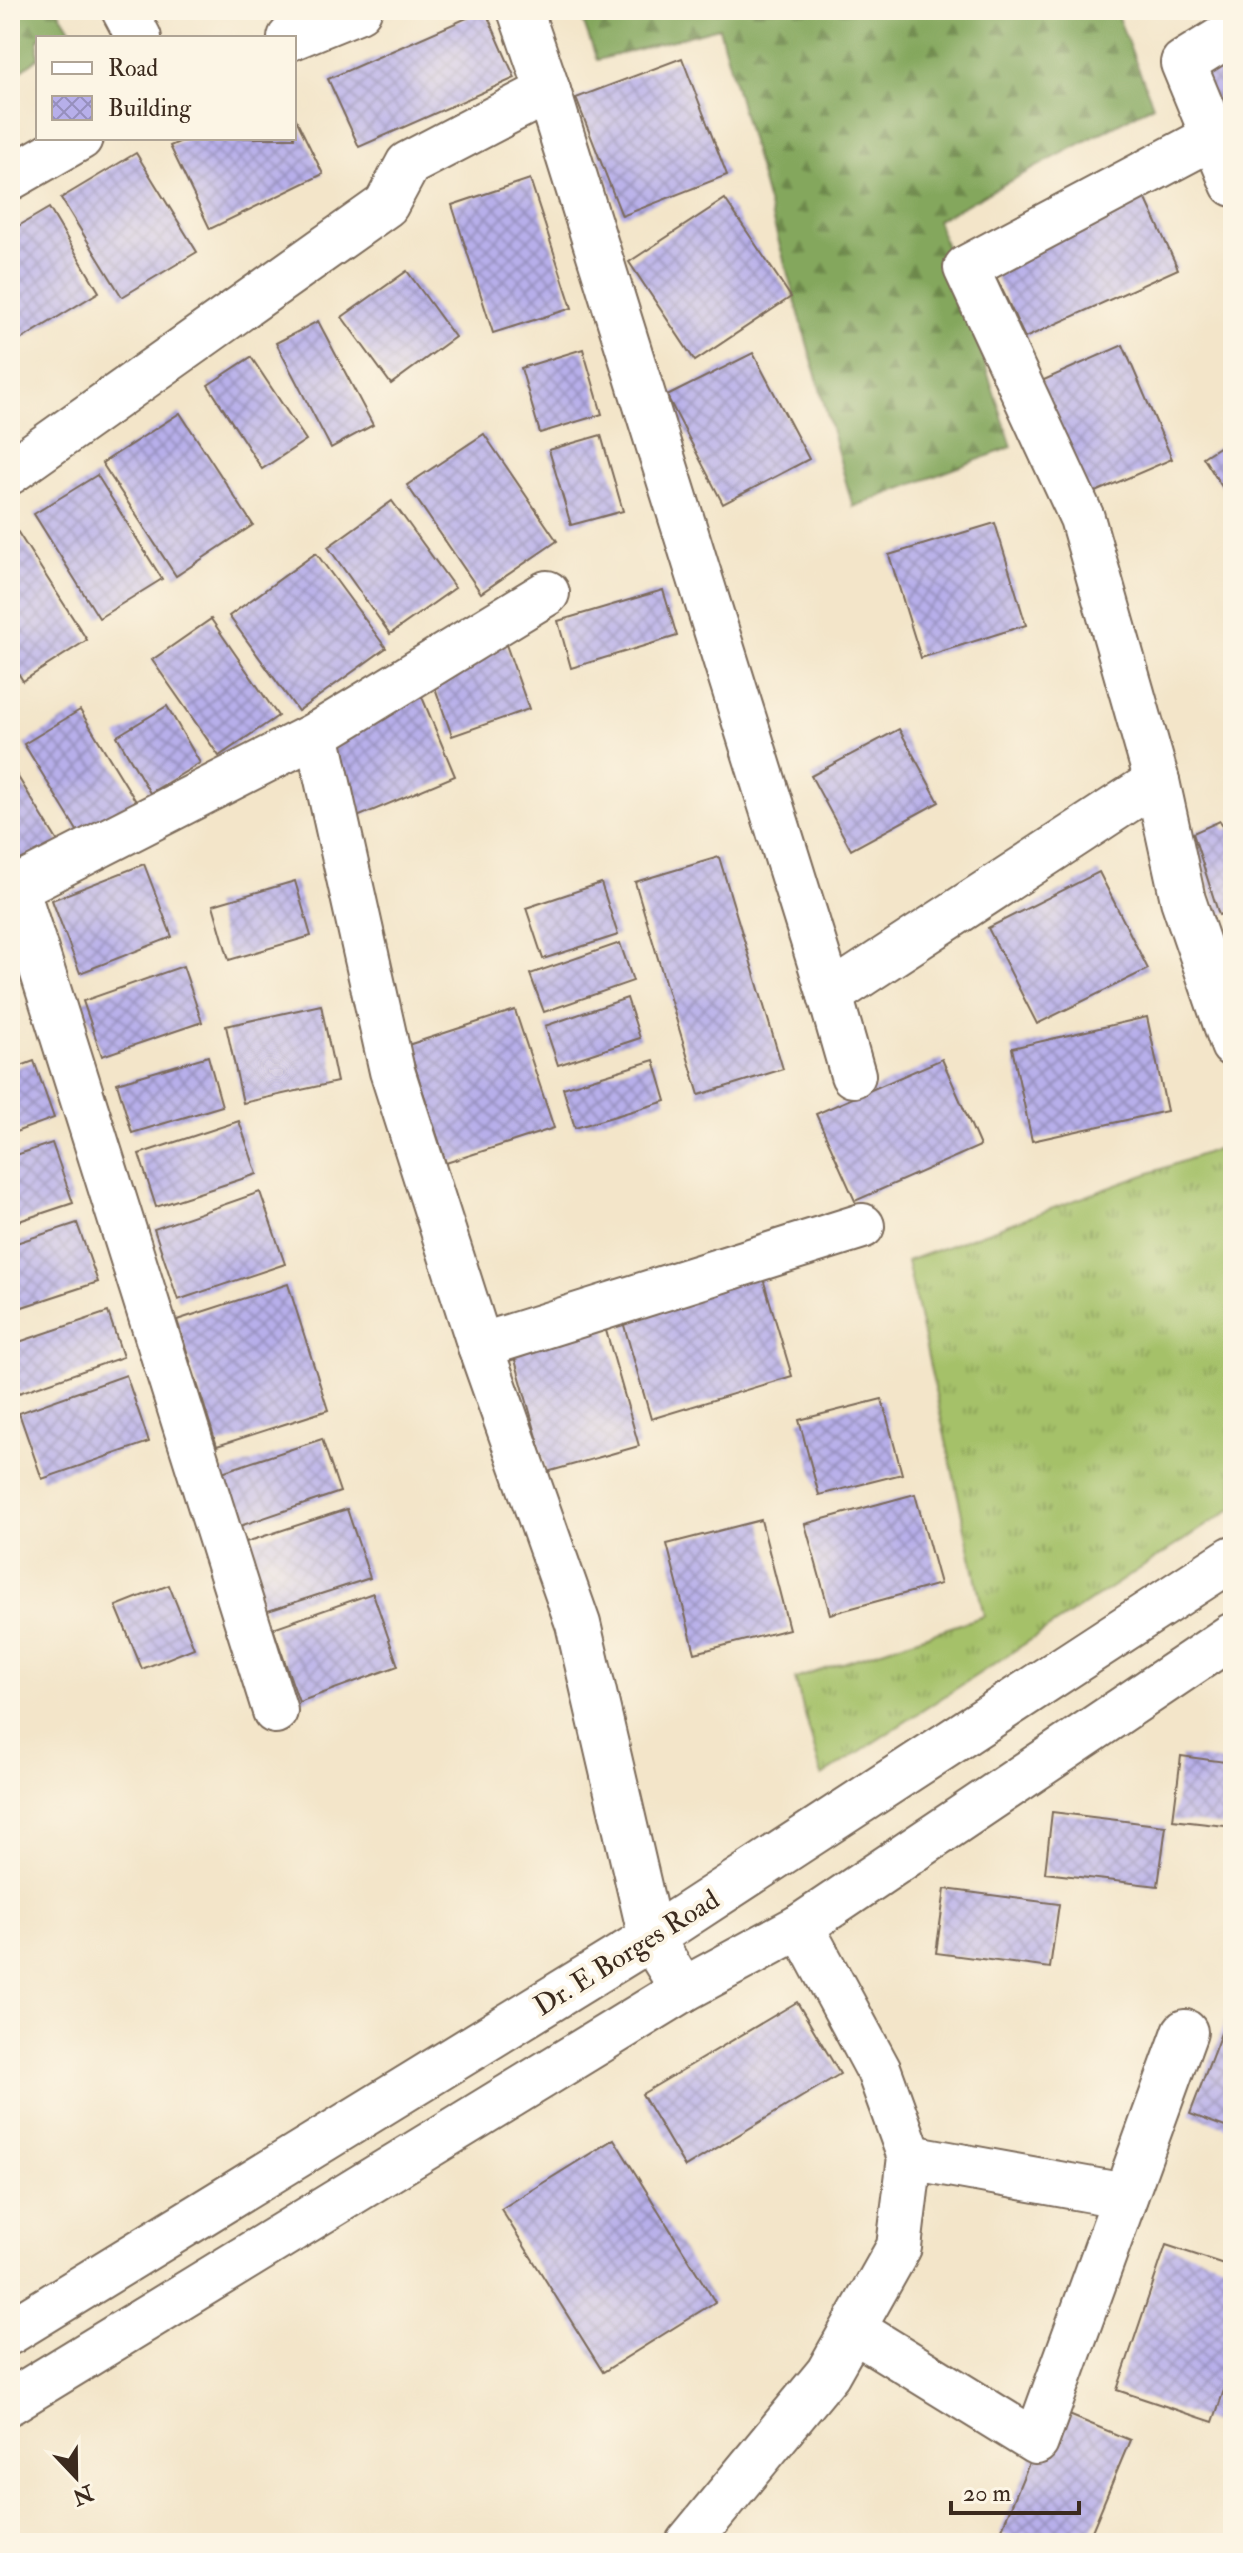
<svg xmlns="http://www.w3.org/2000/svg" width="1243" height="2553" viewBox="0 0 1243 2553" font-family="'IM FELL Double Pica',serif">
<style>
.grass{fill:url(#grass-tufts);stroke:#707644;stroke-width:2}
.forest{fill:url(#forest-firs);stroke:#60683e;stroke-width:2}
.building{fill:url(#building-cross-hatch)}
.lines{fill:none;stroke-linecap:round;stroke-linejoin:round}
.minor-casing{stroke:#7b6b5a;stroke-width:48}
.major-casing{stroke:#7b6b5a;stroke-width:48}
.minor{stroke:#fff;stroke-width:44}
.major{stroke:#fff;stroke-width:44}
.labels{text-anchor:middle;stroke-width:8;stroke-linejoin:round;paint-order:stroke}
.street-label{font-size:28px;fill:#3b2a1e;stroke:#fcf5e5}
</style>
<defs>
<pattern id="grass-tufts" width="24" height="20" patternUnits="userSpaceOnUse" patternTransform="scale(2)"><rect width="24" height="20" fill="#a5c169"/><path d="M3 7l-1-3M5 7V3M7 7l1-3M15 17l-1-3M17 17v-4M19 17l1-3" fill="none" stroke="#889d56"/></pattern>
<pattern id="forest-firs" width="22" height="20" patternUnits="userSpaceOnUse" patternTransform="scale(2)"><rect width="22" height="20" fill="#84a75d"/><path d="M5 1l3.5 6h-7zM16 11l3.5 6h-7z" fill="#6d884c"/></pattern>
<pattern id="building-cross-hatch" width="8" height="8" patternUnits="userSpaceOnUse" patternTransform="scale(2)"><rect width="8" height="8" fill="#b7afea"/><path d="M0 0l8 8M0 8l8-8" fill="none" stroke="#968fbd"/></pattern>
</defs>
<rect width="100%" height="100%" fill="#fcf5e5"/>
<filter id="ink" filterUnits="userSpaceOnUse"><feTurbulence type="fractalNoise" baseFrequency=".0125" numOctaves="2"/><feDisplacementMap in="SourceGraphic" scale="16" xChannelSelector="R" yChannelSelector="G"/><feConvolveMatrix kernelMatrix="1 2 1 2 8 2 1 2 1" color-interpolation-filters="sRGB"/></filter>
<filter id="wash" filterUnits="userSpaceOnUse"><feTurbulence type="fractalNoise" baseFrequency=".006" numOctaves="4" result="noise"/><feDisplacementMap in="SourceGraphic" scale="32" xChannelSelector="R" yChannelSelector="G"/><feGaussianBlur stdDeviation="1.8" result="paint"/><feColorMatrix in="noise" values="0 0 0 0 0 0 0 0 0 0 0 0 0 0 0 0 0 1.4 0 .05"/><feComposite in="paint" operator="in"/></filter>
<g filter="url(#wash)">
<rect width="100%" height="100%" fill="#f3e5c9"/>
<polygon class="grass" points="1233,1143 1233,1508 822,1776 795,1679 984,1616 907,1261"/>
<g class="forest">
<polygon points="10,10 58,10 72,32 64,38 38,38 38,58 10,79"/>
<polygon points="579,10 1115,10 1153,105 937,220 1012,447 853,507 719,28 597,60"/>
</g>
<g id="blocks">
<g class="building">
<polygon points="485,10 515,78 359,147 328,79"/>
<polygon points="1233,43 1233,161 1190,68"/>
<polygon points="682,58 727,175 622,216 576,98"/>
<polygon points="294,115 323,174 210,229 170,146 188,138 294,138"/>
<polygon points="136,153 197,252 122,297 61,198"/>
<polygon points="530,179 572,308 493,333 452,205"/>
<polygon points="1144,195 1178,269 1025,338 990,264"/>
<polygon points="725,199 791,297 695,361 629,262"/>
<polygon points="49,208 99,292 12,345 10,231"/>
<polygon points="407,271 455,337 391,384 342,317"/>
<polygon points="318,321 373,425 331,448 276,343"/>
<polygon points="1123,345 1172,459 1086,496 1037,383"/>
<polygon points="583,349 602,414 540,433 521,368"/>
<polygon points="753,353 809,459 723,504 667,396"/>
<polygon points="251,357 306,440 262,469 208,385"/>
<polygon points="180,413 253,525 176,576 102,463"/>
<polygon points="484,434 557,541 481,593 407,485"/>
<polygon points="601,435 623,511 571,525 549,450"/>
<polygon points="1233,438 1233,504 1203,457"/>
<polygon points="97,475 162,579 99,618 34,514"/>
<polygon points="392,501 455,588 390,634 328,547"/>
<polygon points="10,520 87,640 23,681 10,660"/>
<polygon points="995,523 1026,625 921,658 889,555"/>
<polygon points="316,553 386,648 298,711 229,616"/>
<polygon points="663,590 677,636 571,668 558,621"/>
<polygon points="211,619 278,716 219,756 152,660"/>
<polygon points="504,639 529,709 452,736 427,665"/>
<polygon points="422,697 455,776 355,818 322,740"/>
<polygon points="167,706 200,763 150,793 117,736"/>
<polygon points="80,710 143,813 87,847 24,744"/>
<polygon points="899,729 939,802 851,850 811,776"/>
<polygon points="10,764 60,845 10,876"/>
<polygon points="1220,821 1226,830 1233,827 1233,911 1219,915 1193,833"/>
<polygon points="719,857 783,1069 699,1095 635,882"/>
<polygon points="144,864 172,937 80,973 52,900"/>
<polygon points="1099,872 1148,969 1037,1024 988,928"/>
<polygon points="295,881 311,936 229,960 213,905"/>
<polygon points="601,883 618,935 543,959 526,908"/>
<polygon points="620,943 633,981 544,1012 530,974"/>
<polygon points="183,966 202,1022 102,1056 83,1001"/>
<polygon points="627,998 640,1038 558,1065 545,1026"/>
<polygon points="321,1005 337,1082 243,1103 226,1026"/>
<polygon points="515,1010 554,1128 446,1163 408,1045"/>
<polygon points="1147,1017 1167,1111 1032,1141 1012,1048"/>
<polygon points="208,1056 222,1106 132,1133 117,1083"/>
<polygon points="942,1059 980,1146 855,1201 816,1114"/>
<polygon points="654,1060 666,1101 575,1128 563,1088"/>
<polygon points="34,1061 54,1118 10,1134 10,1070"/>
<polygon points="239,1121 257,1174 156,1207 139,1154"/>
<polygon points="52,1143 73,1203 10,1224 10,1157"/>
<polygon points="260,1192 285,1264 178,1300 154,1229"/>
<polygon points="77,1223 98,1282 10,1311 10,1245"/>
<polygon points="761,1272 792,1376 651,1419 621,1315"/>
<polygon points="288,1284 328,1410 217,1446 177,1320"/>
<polygon points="108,1312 123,1357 19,1393 10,1366 10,1345"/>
<polygon points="605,1327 639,1446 547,1472 513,1353"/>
<polygon points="126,1375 149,1442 42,1479 19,1413"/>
<polygon points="882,1399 902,1474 819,1495 799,1420"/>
<polygon points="322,1439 340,1492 234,1528 216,1474"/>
<polygon points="915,1494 940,1584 830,1614 805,1524"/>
<polygon points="347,1509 370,1578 265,1612 243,1543"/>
<polygon points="761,1520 789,1629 695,1653 667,1544"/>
<polygon points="169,1585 194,1648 142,1669 116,1606"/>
<polygon points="373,1593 398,1666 299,1702 273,1628"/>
<polygon points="1181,1756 1233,1763 1233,1827 1173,1820"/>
<polygon points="1052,1812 1166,1826 1158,1886 1045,1873"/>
<polygon points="945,1889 1059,1904 1050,1968 936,1953"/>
<polygon points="797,2002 840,2074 685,2167 642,2094"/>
<polygon points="1233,2002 1233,2130 1190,2114"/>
<polygon points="614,2139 715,2302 603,2372 501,2209"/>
<polygon points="1166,2245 1233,2267 1233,2364 1213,2422 1117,2390"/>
<polygon points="1052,2408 1130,2440 1087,2543 1023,2543 1000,2533"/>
</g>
</g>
</g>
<g filter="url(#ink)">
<use href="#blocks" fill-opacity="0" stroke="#7b6b5a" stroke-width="2"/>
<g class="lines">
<defs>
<g id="minor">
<polyline points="124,10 139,38"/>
<polyline points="520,10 548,91"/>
<polyline points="1233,32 1183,63 1233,184"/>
<polyline points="290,38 359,10"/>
<polyline points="1213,137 966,268 1082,518 1157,781 1183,900 1233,1045"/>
<polyline points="10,178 80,138"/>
<polyline points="10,472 386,205 408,164 548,91 830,995 1157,781"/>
<polyline points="317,734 392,1071 480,1346 578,1624 651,1938 683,1990"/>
<polyline points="16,887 275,1711"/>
<polyline points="10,891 317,734 547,593"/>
<polyline points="830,995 853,1075"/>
<polyline points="480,1346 862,1226"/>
<polyline points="910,2157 1125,2196"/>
<polyline points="854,2330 1036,2442 1185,2032"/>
<polyline points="688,2543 828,2373 899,2247 910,2157 879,2071 801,1926"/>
</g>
<g id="major">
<polyline points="10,2332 651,1938 1233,1558"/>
<polyline points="10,2402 683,1990 801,1926 1233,1635"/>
</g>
</defs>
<use href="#minor" class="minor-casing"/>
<use href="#major" class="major-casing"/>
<use href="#minor" class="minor"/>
<use href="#major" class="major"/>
</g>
</g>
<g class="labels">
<g class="street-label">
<text transform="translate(626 1952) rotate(-32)" y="10">Dr. E Borges Road</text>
</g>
</g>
<rect width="1243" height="2553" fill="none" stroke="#fcf5e5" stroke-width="40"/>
<rect x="36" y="36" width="260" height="104" fill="#fcf5e5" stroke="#afa495" stroke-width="2"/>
<rect x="52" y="62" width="40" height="12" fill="#ffffff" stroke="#afa495" stroke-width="2"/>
<text x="108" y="76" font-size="24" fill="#3b2a1e">Road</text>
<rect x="52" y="96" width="40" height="24" fill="url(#building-cross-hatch)" stroke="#afa495" stroke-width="2"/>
<text x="108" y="116" font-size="24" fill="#3b2a1e">Building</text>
<g transform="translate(76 2477) rotate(158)" stroke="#fcf5e5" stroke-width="6" paint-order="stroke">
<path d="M0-6L14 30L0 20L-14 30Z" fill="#3b2a1e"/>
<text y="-12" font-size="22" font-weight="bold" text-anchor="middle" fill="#3b2a1e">N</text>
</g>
<path d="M951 2501v12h128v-12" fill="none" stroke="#3b2a1e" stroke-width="4"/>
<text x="963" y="2501" font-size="24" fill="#3b2a1e" stroke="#fcf5e5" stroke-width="6" paint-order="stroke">20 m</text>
</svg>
